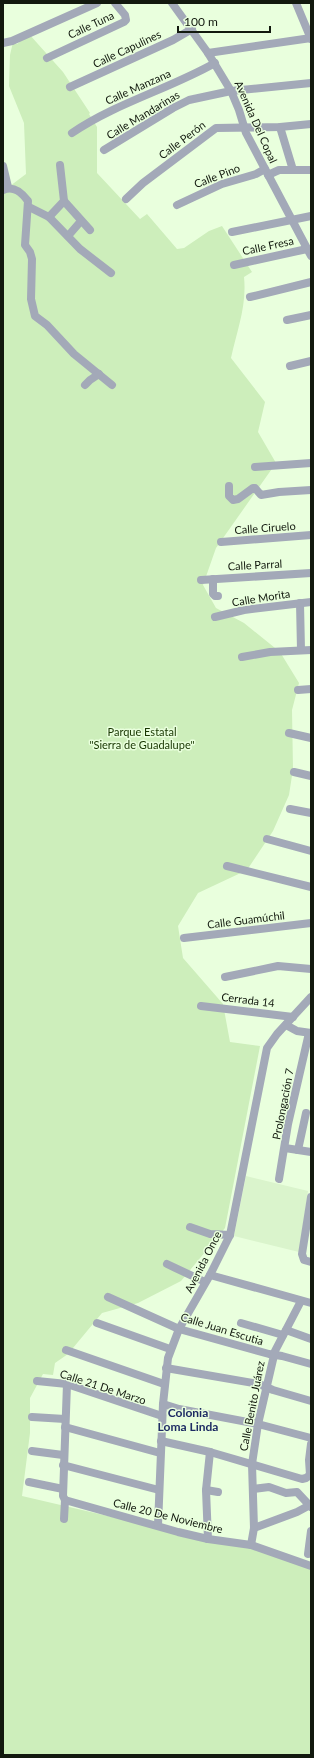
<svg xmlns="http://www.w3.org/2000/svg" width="314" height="1758" viewBox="0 0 314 1758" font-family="Lato,sans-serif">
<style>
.built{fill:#daf4cc}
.green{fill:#cdeebb}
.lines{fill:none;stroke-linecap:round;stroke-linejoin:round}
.minor{stroke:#a3a9b8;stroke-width:8}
.labels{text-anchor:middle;stroke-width:3;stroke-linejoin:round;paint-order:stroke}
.street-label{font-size:11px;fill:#12190e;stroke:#e9ffdd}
.park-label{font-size:11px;fill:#173600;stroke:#e9ffdd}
.neighbourhood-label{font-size:12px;font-weight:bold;fill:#1d2b63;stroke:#e9ffdd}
</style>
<rect width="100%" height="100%" fill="#e9ffdd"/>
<polygon class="built" points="246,1176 308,1191 299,1252 234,1236"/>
<path class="green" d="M29,34L63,72L90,113L89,114L97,127V173L140,219L147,214L177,249L184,248L209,231L222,226L252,272L244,277C247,306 237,330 231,358L265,402L258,432L276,463L216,548L203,585L216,608L244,623L280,652L299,683L292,710L293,769L289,795L273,831L247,870L198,893L178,926L183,958L223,1004L230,1042L260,1046L225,1228L181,1281L138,1303L102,1313L68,1354L55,1363L53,1375L43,1374L30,1398V1433L22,1496L155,1527L252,1547L311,1566V1755H3V187L10,186L26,174L24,123L9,86L10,55L13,42L17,44Z"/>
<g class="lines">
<g class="minor">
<polyline points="172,3 208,53 231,91 239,110 246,133 311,256"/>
<polyline points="296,3 311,39"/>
<polyline points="3,43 12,41 97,3"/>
<polyline points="208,53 311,38"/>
<polyline points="47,58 124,22 126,20 125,15 115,3"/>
<polyline points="70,87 173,40 192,29"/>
<polyline points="280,127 293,170"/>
<path d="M72,133C116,103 169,89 215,63"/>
<polyline points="104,150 173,108 189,100 231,91 311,83"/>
<polyline points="3,166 8,187"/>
<polyline points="268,175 279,170 311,170"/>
<path d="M3,190C14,185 22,193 28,201L25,245L30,252L32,259L31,299L35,316L47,325L74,354L112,385"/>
<polyline points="126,199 143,183 216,128 280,127 311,124"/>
<polyline points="64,201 90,230"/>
<polyline points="177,205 222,184 256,174 265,169"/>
<polyline points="29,207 49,217 80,249 111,273"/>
<polyline points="49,217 64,201 60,165"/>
<polyline points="232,232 311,216"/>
<polyline points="68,236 81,221"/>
<polyline points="234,265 307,249"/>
<polyline points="250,297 311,282"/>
<polyline points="287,320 311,315"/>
<polyline points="290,366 311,361"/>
<polyline points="85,385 90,380 99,374"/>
<polyline points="255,467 311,463"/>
<polyline points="229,486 229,496 233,500 238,499 253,488 255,488 261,495 279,492 311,490"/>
<polyline points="221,542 311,535"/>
<polyline points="213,579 213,594 215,596 218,596"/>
<polyline points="201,580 311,573"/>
<polyline points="300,603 301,650"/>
<polyline points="215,617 244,610 311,602"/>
<polyline points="242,657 270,652 311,650"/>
<polyline points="298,690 311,689"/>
<polyline points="289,733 311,738"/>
<polyline points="294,772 311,776"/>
<polyline points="290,809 311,813"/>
<polyline points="267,839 311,851"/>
<polyline points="227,866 311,887"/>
<polyline points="184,938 311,923"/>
<polyline points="225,977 278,966 311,969"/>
<polyline points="201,1006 293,1017"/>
<polyline points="286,1025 297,1031 311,1033"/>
<polyline points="285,1148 311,1152"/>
<polyline points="298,1150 306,1113"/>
<polyline points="279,1179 288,1124 309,1033"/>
<polyline points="311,1197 302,1254 304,1260 311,1262"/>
<polyline points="190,1227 210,1234 230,1235"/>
<polyline points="167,1264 205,1282"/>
<polyline points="210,1275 311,1303"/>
<polyline points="108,1297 179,1329 269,1354 282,1356 311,1364"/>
<polyline points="97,1323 170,1349"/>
<polyline points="241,1323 283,1335"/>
<polyline points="286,1330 311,1339"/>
<polyline points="66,1350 164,1384"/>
<polyline points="166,1368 259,1384 273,1390 311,1401"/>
<polyline points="37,1381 67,1384 162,1416"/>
<polyline points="163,1404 179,1409 258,1424 311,1438"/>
<polyline points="32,1417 65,1419"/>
<polyline points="65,1427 160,1453"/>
<polyline points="161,1441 210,1452 302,1479 306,1478 310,1475 309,1460 311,1444"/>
<polyline points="32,1451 63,1455"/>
<polyline points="63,1465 159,1490"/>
<polyline points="29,1482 63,1489"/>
<polyline points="253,1489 269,1487 286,1493 297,1492 311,1507"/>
<polyline points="206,1490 218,1492"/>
<polyline points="65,1500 178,1532 208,1539 251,1545 311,1566"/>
<polyline points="64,1519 65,1500 63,1496 67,1384"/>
<polyline points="158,1525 163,1404 168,1358 179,1329 210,1275 230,1235 267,1048 277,1034 311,997"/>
<polyline points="254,1528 297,1512 310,1505"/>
<polyline points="208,1539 206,1490 210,1452"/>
<polyline points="251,1545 254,1528 252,1464 258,1424 275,1351 301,1301"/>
<polyline points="308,1554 311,1531"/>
</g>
</g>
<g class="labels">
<g class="street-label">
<text transform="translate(91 25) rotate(-25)" y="4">Calle Tuna</text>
<text transform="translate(127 49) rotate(-25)" y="4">Calle Capulines</text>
<text transform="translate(138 87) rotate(-24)" y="4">Calle Manzana</text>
<text transform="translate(143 115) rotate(-31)" y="4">Calle Mandarinas</text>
<text transform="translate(256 122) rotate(66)" y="4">Avenida Del Copal</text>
<text transform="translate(182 140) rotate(-37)" y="4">Calle Perón</text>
<text transform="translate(217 176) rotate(-21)" y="4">Calle Pino</text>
<text transform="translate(268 246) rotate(-12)" y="4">Calle Fresa</text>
<text transform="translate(265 528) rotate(-4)" y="4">Calle Ciruelo</text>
<text transform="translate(255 565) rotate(-3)" y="4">Calle Parral</text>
<text transform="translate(261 598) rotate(-9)" y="4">Calle Morita</text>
<text transform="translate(246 920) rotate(-7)" y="4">Calle Guamúchil</text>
<text transform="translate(248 1000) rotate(7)" y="4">Cerrada 14</text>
<text transform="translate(283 1104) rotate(-79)" y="4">Prolongación 7</text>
<text transform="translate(203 1262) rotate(-63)" y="4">Avenida Once</text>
<text transform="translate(222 1329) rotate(17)" y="4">Calle Juan Escutia</text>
<text transform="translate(103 1387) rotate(18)" y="4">Calle 21 De Marzo</text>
<text transform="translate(252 1406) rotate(-79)" y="4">Calle Benito Juárez</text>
<text transform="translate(168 1516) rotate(14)" y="4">Calle 20 De Noviembre</text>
</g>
<g class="park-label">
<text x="142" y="736">Parque Estatal<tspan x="142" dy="13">"Sierra de Guadalupe"</tspan></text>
</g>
<g class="neighbourhood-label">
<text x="188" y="1417">Colonia<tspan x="188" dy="14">Loma Linda</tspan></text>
</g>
</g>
<rect width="314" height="1758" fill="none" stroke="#12190e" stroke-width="8"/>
<path d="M178 26v6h92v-6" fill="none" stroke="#12190e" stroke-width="2"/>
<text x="184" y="26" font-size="12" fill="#12190e" stroke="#e9ffdd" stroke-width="3" paint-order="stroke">100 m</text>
</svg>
